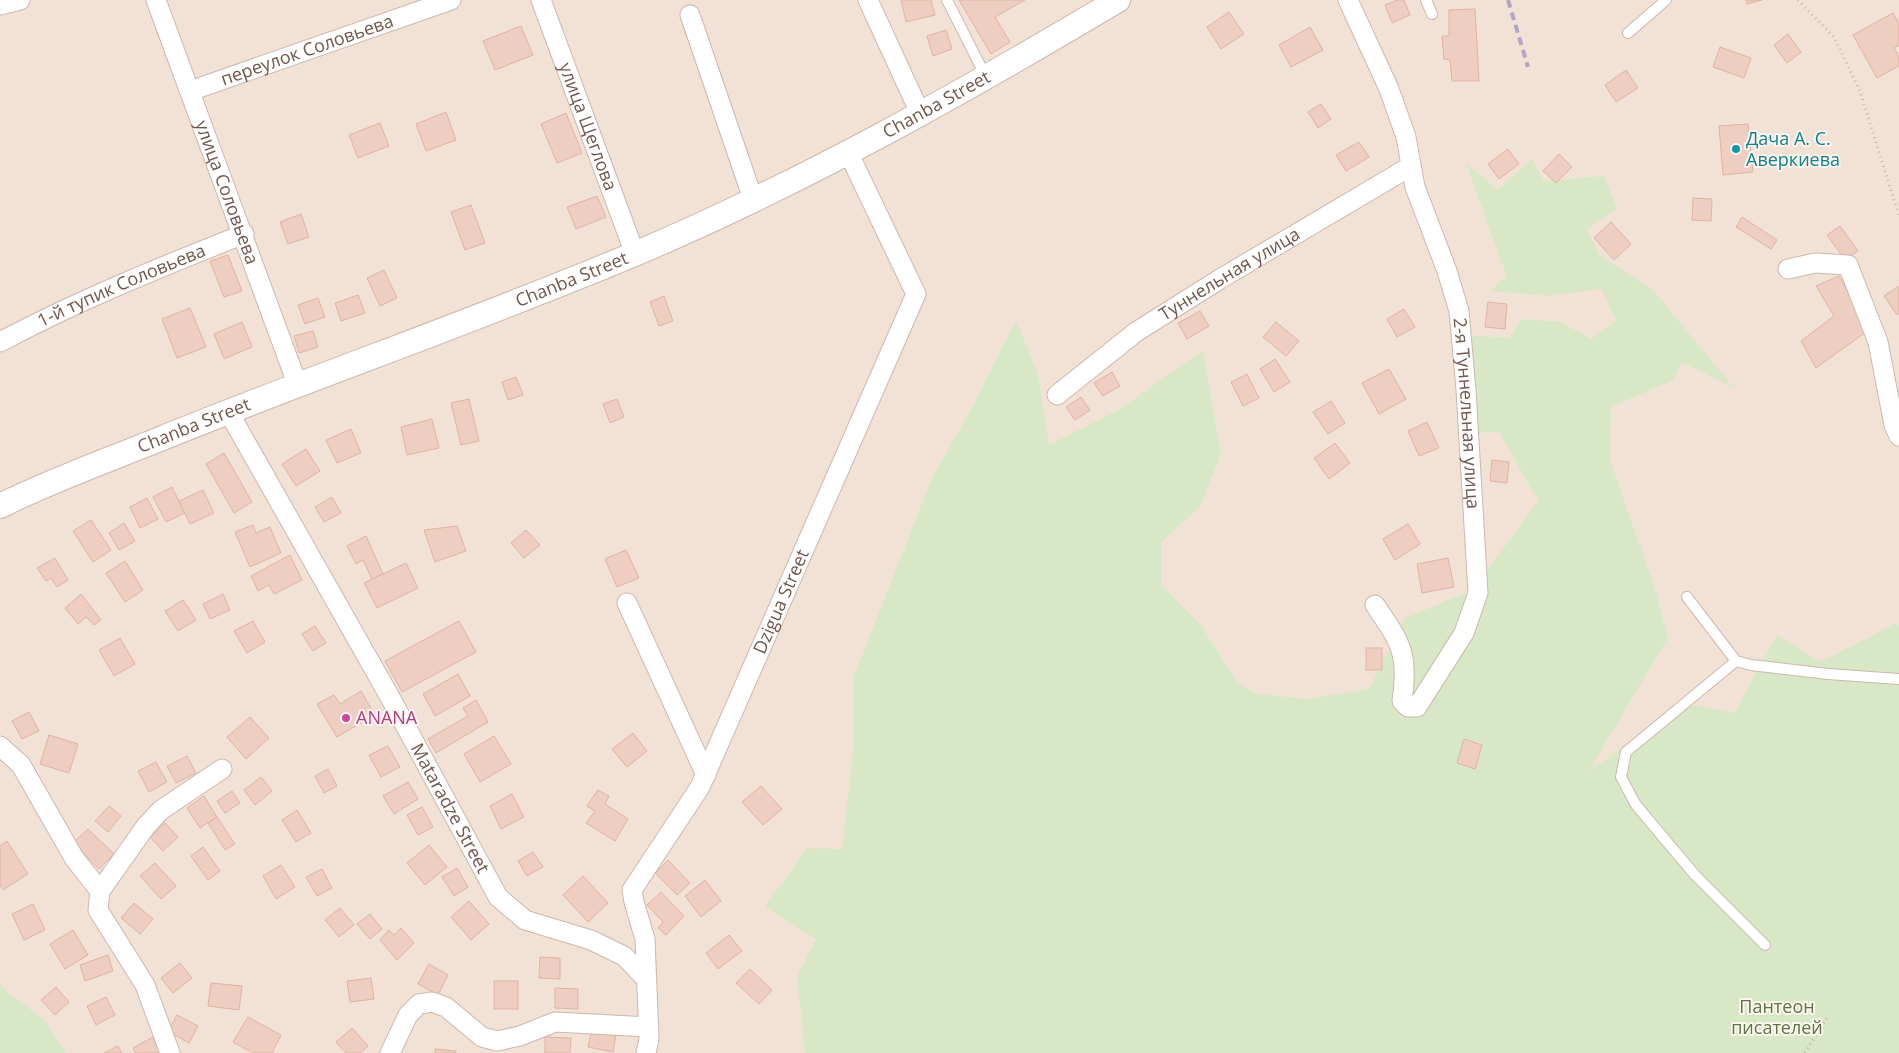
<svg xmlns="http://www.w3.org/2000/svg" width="1899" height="1053" viewBox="0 0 1899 1053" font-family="'Open Sans',sans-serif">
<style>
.residential{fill:#f2e2d6}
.green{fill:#d8e8c7}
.building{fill:#eecec1;stroke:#e0b3a3}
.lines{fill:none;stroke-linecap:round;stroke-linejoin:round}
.service-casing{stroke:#ccb8ae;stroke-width:12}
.minor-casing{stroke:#ccb8ae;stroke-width:21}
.tertiary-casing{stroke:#ccb8ae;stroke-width:26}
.path{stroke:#d3b1a4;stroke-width:3;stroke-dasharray:1 4;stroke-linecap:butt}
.service{stroke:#fff;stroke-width:10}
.minor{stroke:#fff;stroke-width:19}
.tertiary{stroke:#fff;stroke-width:24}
.rail{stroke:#b3a6c4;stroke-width:4;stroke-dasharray:8 5;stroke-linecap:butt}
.culture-dot{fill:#0f9aa8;stroke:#fef6ee;stroke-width:2}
.hotel-dot{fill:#d1479c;stroke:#fef6ee;stroke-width:2}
.labels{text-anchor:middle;stroke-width:4;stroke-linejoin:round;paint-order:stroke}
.street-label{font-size:18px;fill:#73574d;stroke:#fef6ee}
.culture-label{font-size:18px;fill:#0d838f;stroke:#fef6ee;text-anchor:start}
.hotel-label{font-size:18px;fill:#b23c85;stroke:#fef6ee;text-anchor:start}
.park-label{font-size:18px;fill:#5a7846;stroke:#fef6ee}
</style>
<rect width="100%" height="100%" fill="#fbf1e7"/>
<rect class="residential" x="0" y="0" width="1899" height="1053"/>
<g class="green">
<polygon points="1532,159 1544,181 1604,176 1617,208 1587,229 1599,255 1654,291 1734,388 1682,362 1673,380 1611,407 1610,460 1655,589 1668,638 1589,771 1685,703 1734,713 1777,635 1821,662 1896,623 1899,626 1899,1053 805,1053 797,977 816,939 765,907 807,848 842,849 853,751 854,676 932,478 974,404 1016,320 1038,374 1049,445 1115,412 1203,351 1221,454 1201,505 1161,543 1161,584 1201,625 1238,683 1257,694 1308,699 1369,689 1405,618 1473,590 1538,501 1499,432 1476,433 1468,335 1510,338 1521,319 1561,322 1591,339 1616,320 1601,289 1549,296 1491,291 1506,275 1466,163 1498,190"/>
<polygon points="0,984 7,992 43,1019 67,1053 0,1053"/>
</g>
<g class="building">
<polygon points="901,0 931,0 935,15 906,22"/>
<polygon points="959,0 1025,0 995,17 1010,42 991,54"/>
<polygon points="1398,0 1404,0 1410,15 1392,23 1385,5"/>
<polygon points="1746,0 1762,0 1747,4"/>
<polygon points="1475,9 1479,81 1452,81 1450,60 1444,59 1442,36 1449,36 1449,10"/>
<polygon points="1229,12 1244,34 1221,49 1207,27"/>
<polygon points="1893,13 1899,24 1899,45 1894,48 1899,57 1899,66 1877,78 1853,35"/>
<polygon points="521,26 533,55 495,70 483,41"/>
<polygon points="1310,27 1323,50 1291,67 1279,45"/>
<polygon points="946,30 952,49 933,56 927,36"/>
<polygon points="1788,34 1801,52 1787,63 1774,45"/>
<polygon points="1720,47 1751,58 1744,78 1713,67"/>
<polygon points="1626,70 1638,88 1616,102 1605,85"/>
<polygon points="1321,104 1331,119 1318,128 1308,112"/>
<polygon points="446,112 456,140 426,151 416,124"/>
<polygon points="566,113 582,153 557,163 541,124"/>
<polygon points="380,123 389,146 358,158 349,135"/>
<polygon points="1748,124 1753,172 1723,175 1719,126"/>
<polygon points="1359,142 1369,157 1346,171 1336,155"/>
<polygon points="1508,149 1519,164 1499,179 1488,164"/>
<polygon points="1559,154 1572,167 1556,183 1543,171"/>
<polygon points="597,196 606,217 576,229 567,207"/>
<polygon points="1693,198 1712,199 1711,221 1692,220"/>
<polygon points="471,205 485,243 465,250 451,212"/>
<polygon points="301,214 309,237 288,244 280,222"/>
<polygon points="1742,217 1777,240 1771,249 1736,227"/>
<polygon points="1611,222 1631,244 1614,260 1594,238"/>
<polygon points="1840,226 1858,251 1845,260 1827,235"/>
<polygon points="228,255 242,291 224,297 210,261"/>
<polygon points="384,270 397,298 380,306 367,278"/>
<polygon points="1839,276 1870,329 1816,368 1801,341 1834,316 1816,286"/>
<polygon points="1899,286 1899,313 1897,315 1884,296"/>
<polygon points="358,295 365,313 341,321 335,303"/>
<polygon points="664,296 673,321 659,326 650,302"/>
<polygon points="318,298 325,317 305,324 298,305"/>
<polygon points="1488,302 1507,304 1505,329 1485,327"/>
<polygon points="190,308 206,347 177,358 162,319"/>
<polygon points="1404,309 1415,327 1397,337 1387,319"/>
<polygon points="1200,311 1209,326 1187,339 1178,323"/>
<polygon points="242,322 252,347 224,359 214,334"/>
<polygon points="1276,322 1299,341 1286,356 1263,337"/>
<polygon points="313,331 318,347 299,353 294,336"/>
<polygon points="1275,359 1290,382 1274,392 1260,369"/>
<polygon points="1389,369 1406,399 1379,414 1362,383"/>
<polygon points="1112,372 1120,386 1103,396 1094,383"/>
<polygon points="1247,374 1259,398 1243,406 1231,382"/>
<polygon points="516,377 523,395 508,400 502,382"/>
<polygon points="1081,397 1090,410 1075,420 1066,407"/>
<polygon points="469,399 479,441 461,445 451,403"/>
<polygon points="617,399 624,417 610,423 603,404"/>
<polygon points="1331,401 1345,423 1328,434 1313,412"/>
<polygon points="432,419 439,448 407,455 401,427"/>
<polygon points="1427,422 1439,448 1419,456 1408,431"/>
<polygon points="351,429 361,453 337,463 326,440"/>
<polygon points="1335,443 1350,463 1329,479 1314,458"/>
<polygon points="306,449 320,471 296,486 282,464"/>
<polygon points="224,453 252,502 234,513 206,464"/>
<polygon points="1492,460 1509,462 1507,483 1490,481"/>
<polygon points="172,487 185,513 166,522 153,497"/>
<polygon points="203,490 214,513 190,524 179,501"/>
<polygon points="332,497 341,513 324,522 315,507"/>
<polygon points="147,498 158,519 140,528 130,507"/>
<polygon points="91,520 111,550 93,562 73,531"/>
<polygon points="124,523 135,541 119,550 109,533"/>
<polygon points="1408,524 1420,544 1395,560 1383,539"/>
<polygon points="253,525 256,533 270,527 281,553 250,567 235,532"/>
<polygon points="457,526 466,551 435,562 424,530"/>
<polygon points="526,530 540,545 524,558 511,543"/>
<polygon points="366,536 383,574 372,579 363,560 356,564 347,546"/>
<polygon points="626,550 639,578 617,587 605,559"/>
<polygon points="290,555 302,580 274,594 269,585 258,591 251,576"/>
<polygon points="55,558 68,580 57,587 51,578 46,581 37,568"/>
<polygon points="1448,558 1454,587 1422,593 1417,564"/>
<polygon points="125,561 143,590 125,602 106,573"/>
<polygon points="406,563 418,588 377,608 364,583"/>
<polygon points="81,594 101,620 94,625 86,617 78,624 65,608"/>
<polygon points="223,594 230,610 210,619 203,604"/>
<polygon points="183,600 196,620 178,631 165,611"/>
<polygon points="253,621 265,642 247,653 234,631"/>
<polygon points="459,621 476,652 402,692 385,661"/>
<polygon points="315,626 326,643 313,651 302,634"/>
<polygon points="120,638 135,664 114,676 99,650"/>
<rect x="1366" y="648" width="16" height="22"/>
<polygon points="458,674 470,696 435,716 423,694"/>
<polygon points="361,691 375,715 337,737 317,704 334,695 340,704"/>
<polygon points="476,700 488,722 436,753 428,739 468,716 463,708"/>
<polygon points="29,712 39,731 22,739 12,721"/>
<polygon points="250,717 269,738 246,759 227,737"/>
<polygon points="633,733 647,751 627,767 612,749"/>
<polygon points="49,735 78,744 69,773 40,764"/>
<polygon points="494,736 511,764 480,782 464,754"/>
<polygon points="1464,739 1482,745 1475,769 1457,763"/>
<polygon points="388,746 400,767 381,777 369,755"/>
<polygon points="187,756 196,773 176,783 167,766"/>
<polygon points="156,762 167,782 149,792 138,771"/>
<polygon points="328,769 337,786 324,793 315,776"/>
<polygon points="261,777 272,791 255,805 244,790"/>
<polygon points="408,782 418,799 394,814 383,796"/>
<polygon points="761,786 782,809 763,825 742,802"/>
<polygon points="598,790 609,796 605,804 628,819 615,841 586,823 595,811 587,806"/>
<polygon points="232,791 240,803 225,813 217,801"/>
<polygon points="512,794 524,817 501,829 490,806"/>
<polygon points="204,796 217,817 200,828 187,808"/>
<polygon points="109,806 121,816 108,832 95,821"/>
<polygon points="422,807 433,827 418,835 407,815"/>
<polygon points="297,810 311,833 296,842 282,820"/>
<polygon points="217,817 235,844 225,850 208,823"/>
<polygon points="165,823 178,837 163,851 150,837"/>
<polygon points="88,829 114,854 99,869 73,843"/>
<polygon points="7,841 28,874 3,890 0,885 0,846"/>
<polygon points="429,845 447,867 425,885 407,863"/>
<polygon points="203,847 220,871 208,880 191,856"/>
<polygon points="533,852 543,867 527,876 518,861"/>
<polygon points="668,860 690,883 677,895 655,873"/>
<polygon points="155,863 176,886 161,899 140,876"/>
<polygon points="281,865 295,887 276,899 263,876"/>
<polygon points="457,868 468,887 454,896 442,877"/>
<polygon points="322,869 332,888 317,896 306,877"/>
<polygon points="583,876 608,903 588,922 563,895"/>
<polygon points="705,880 721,901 701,917 685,896"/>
<polygon points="661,892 684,916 666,935 658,928 663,922 647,905"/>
<polygon points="469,901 489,924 471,940 451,917"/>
<polygon points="134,903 153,919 140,934 121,918"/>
<polygon points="33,904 45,930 24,940 12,914"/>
<polygon points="340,908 354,925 339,937 325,920"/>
<polygon points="370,914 382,929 370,939 357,924"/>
<polygon points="401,928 414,943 397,960 380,940 389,930 394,935"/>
<polygon points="73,930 88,955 65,969 50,944"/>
<polygon points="729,935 742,951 718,969 706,953"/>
<polygon points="108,955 113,971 85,981 80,965"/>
<polygon points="540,957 560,958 560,979 539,978"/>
<polygon points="180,963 192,978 173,993 161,978"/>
<polygon points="429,964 448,975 438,995 418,984"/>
<polygon points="750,969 772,990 759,1004 736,983"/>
<polygon points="371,978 374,999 350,1002 347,981"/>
<rect x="494" y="981" width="24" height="28"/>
<polygon points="211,983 242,986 239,1010 208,1006"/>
<polygon points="56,987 69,1002 55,1015 41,1000"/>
<polygon points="555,988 578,989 578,1009 555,1008"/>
<polygon points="106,997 115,1015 96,1025 87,1006"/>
<polygon points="177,1015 198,1026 189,1043 168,1031"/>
<polygon points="248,1017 281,1035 272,1053 253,1053 233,1042"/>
<polygon points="352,1028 368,1046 360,1053 346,1053 336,1042"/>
<polygon points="592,1029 616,1034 613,1052 588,1047"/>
<polygon points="153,1037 161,1053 136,1053 133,1048"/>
<polygon points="545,1037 571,1038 570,1053 545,1053"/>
<polygon points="118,1046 122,1053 104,1053"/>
<polygon points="435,1049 456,1051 456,1053 435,1053"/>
</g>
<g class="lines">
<defs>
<g id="service">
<polyline points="947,0 986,77"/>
<polyline points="1426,0 1432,14"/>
<polyline points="1628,33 1666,0"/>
<polyline points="1687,597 1736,661 1751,665 1828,674 1899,679"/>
<polyline points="1736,661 1626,752 1621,777 1636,805 1695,875 1765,945"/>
</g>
<g id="minor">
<path id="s1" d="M156,0L298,386"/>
<path id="s2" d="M541,0L635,254"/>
<polyline points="868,0 920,113"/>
<path id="s3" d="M1348,0L1389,89L1406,137L1415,187L1447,271L1459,311L1466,390L1478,593L1464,633L1417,707H1408L1402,701C1409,654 1401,643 1375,605"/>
<polyline points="0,5 20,0"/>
<polyline points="690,15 754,202"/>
<path id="s4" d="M190,91L451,0"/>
<polyline points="1788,269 1815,263 1848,265 1878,342 1894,425 1899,436"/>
<path id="s5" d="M0,342C79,300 161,267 244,234"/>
<path id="s6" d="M1057,395L1136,332L1220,279L1411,166"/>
<path id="s7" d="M228,411L391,699L498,897L525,920L591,940L624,956L646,979"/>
<polyline points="627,603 706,775"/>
<polyline points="0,746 21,765 74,858 100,891"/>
<polyline points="170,1053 145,985 98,910 100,891 146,826 161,810 222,769"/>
<polyline points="390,1053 408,1015 419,1004 432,1002 446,1007 482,1037 497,1041 520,1036 555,1022 649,1027"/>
<path id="s8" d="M646,1053L649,1039L645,939L634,902L632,890L700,787L916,294L849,154"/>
</g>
<g id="tertiary">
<path id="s9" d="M0,506C52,480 106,461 160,439C318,375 480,319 637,253C804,182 962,93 1118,0"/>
</g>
</defs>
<use href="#service" class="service-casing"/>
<use href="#minor" class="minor-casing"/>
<use href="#tertiary" class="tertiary-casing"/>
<g class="path">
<polyline points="1798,0 1834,37 1860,91 1899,216"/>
<polyline points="1805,1053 1827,1017"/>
</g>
<use href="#service" class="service"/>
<use href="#minor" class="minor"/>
<use href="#tertiary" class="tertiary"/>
<polyline class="rail" points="1508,0 1528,67"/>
</g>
<circle class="culture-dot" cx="1736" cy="149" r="5"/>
<circle class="hotel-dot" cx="346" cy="718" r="5"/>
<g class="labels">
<g class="street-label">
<text dy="6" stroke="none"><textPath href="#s4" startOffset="124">переулок Соловьева</textPath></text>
<text dy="6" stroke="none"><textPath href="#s9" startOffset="1020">Chanba Street</textPath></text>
<text dy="6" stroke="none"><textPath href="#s2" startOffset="135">улица Щеглова</textPath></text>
<text dy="6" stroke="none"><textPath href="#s1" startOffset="205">улица Соловьева</textPath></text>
<text dy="6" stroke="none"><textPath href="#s6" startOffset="211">Туннельная улица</textPath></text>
<text dy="6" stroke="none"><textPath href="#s9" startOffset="615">Chanba Street</textPath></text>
<text dy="6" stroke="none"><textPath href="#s5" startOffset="134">1-й тупик Соловьева</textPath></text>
<text dy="6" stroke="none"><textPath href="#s3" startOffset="434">2-я Туннельная улица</textPath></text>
<text dy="6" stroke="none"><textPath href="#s9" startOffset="210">Chanba Street</textPath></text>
<text dy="6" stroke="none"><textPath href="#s8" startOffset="491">Dzigua Street</textPath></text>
<text dy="6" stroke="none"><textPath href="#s7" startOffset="455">Mataradze Street</textPath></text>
</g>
<g class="culture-label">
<text x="1746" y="145">Дача А. С.<tspan x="1746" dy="21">Аверкиева</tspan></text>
</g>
<g class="hotel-label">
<text x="356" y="724">ANANA</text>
</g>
<g class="park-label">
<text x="1777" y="1013">Пантеон<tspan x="1777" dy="21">писателей</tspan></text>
</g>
</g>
</svg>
